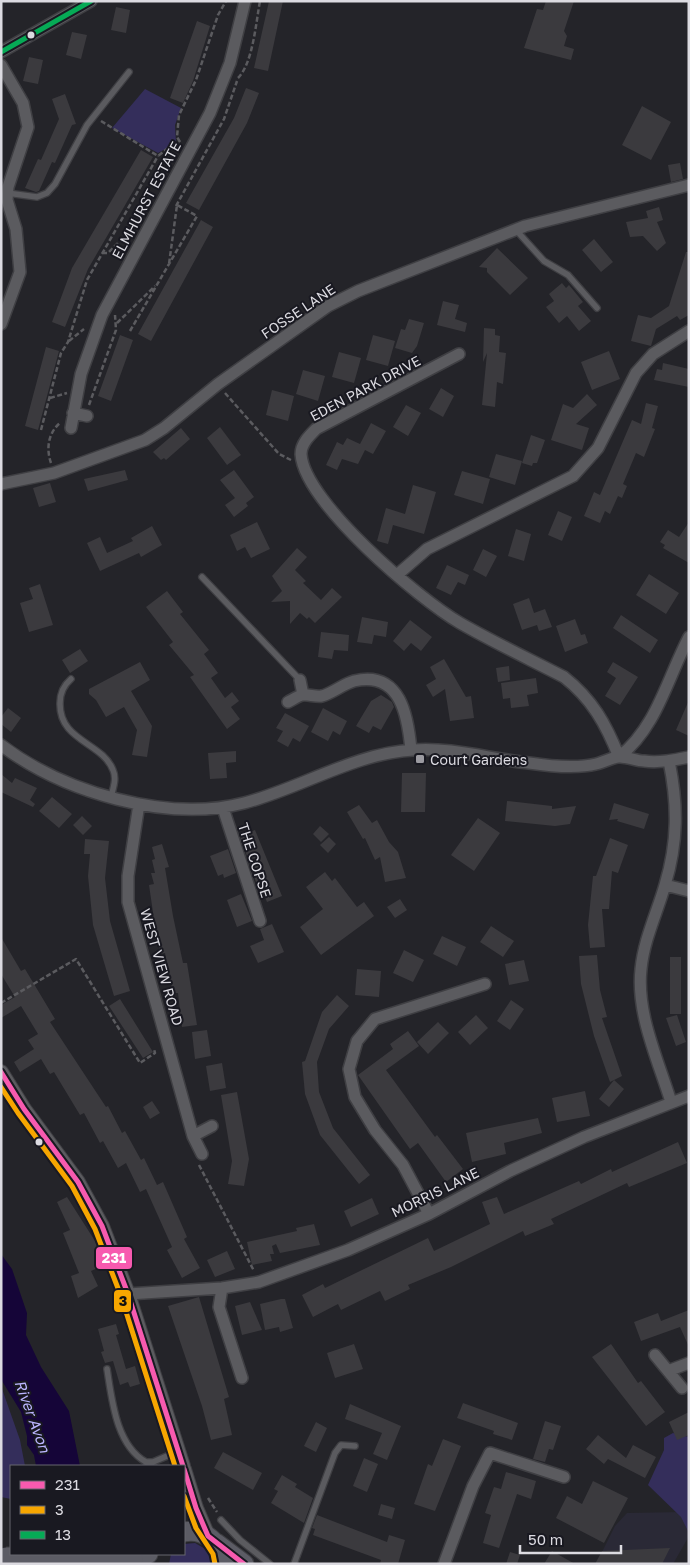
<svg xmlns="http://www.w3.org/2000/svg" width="690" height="1565" font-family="'Golos Text',sans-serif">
<rect width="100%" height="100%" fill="#242429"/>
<path fill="#2a2936" d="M684 1512 689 1525V1536L673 1564H596L615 1526 627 1513Z"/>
<path fill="#342e5b" d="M145 89 181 108 175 125 176 143 158 153 112 128Z
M1 1386 20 1440 25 1466H11V1499L1 1497Z
M673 1433 689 1437V1533L681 1517 648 1485 664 1450V1438Z
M195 1543 207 1550 212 1564H169L171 1554H184V1544Z"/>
<path fill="#150538" d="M1 1254 12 1269 27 1313 26 1335 41 1367 69 1411 80 1466H36L34 1455 27 1445V1436L21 1412 2 1381Z"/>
<path fill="#3b3a3e" d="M269 1H283L268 71 254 68Z
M546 1H574L564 31 567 36 564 46 574 49 571 60 524 48 537 9 543 10Z
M116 7 130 10 126 33 111 30Z
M197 21 210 26 193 81 183 103 170 98Z
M72 32 87 35 81 59 66 55Z
M29 57 43 60 38 84 23 81Z
M246 88 259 93 247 123 199 210 186 203 234 118Z
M65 94 76 124 72 125 55 163 52 162 39 191 36 192 25 188 38 159 41 160 59 119 52 99Z
M642 106 671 122 651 160 622 145Z
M141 150 153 157 88 269 65 327 52 322 72 268Z
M680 163 683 179 671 182 668 165Z
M659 207 663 220 657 222 666 243 657 251 643 236 630 237 626 222 648 218 646 211Z
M201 220 213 227 151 341 138 334Z
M594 239 613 262 601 272 582 250Z
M497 248 528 278 510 295 487 272V268L479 267Z
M686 252H689V315L680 320 677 316 656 329 651 346 631 341 638 315 651 318 669 306Z
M562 283 566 288 569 285 583 302 578 306 591 321 579 331 567 316 559 323 546 307 554 301 549 294Z
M443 301 459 305 455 319 467 323 465 332 437 325Z
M409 319 424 323 417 346 412 353 395 348 401 329 405 330Z
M484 328 495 329V335L500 336 499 352 506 353 503 384 497 382 495 407 482 405 487 353 483 362Z
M120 335 133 340 111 401 98 396Z
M373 335 395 341 388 366 366 360Z
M46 347 59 351 38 430 25 426Z
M609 351 620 379 592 390 581 362Z
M339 352 361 358 354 383 332 377Z
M663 363 689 369V387L654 380 657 369 662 370Z
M303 370 325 376 318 401 296 394Z
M441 388 454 396 443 417 429 409Z
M272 390 294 396 288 421 266 415Z
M587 394 597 405 576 424 589 428 582 450 551 440 563 404 573 408Z
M646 403 658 406 652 428 655 429 644 457 636 453 623 484 627 486 622 498 618 496 610 514 605 511 600 523 584 516 594 492 600 495 632 420 641 424Z
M406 405 421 413 408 436 393 427Z
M371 423 386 431 373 454 365 450 358 464 342 459 337 470 326 465 337 442 343 445 347 438 360 444Z
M220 427 241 455 227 465 207 438Z
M181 428 190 439 166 460 164 458 161 460 153 452Z
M531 435 545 440 537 463H533L532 466 522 463Z
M496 454 522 461 515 485 489 477Z
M125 470 128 480 88 491 84 479Z
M234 470 254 497 246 503 248 506 234 517 225 505 235 498 220 480Z
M462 471 490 479 483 504 454 495Z
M50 483 56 502 39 507 33 488Z
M413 485 436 492 424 534 393 525 388 544 377 541 386 508 405 514Z
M558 511 572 517 562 541 548 535Z
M257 522 270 549 251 558 245 547 237 551 230 535Z
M689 522V563L663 548 665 545 660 542 668 530 679 537Z
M152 526 162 545 141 557 139 553 100 571 87 543 100 537 107 553 133 541 131 538Z
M516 529 531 534 524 561 508 556Z
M297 548 307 557 295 570 306 581 303 583 321 600 332 588 342 597 315 623 309 617 307 619 300 613 290 624V601L271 602 282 591 272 576Z
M483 549 497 556 486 577 473 570Z
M447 565 469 575 465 585 458 582 451 595 436 588Z
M649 574 679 593 666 614 636 595Z
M40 584 53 625 29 632 20 603 33 599 29 588Z
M167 591 183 612 180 614 209 650 204 654 218 673 211 678 225 698 232 692 239 701 231 707 240 719 227 729 190 677 194 675 169 645 173 642 146 607Z
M529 598 534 613 545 609 552 627 539 631 537 625 522 630 513 604Z
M621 615 658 640 650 653 613 628Z
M362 617 388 622 386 637 374 635 372 644 357 642Z
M575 619 581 635 585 634 588 643 565 652 556 626Z
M410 620 432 637 421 651 411 643 404 651 393 641Z
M321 632 349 635 348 651 334 650 332 659 318 657Z
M80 649 88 661 70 673 62 660Z
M444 659 466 697 471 696 474 718 450 721 445 689 433 697 426 685 436 679 430 667Z
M140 662 150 680 131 691 152 726 147 757 132 755 137 730 124 707 106 717 96 700 89 694V689Z
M613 662 638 677 620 705 605 696 616 678 607 672Z
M509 666 510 680 498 682 496 668Z
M536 678 538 693 527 695 529 706 511 708 510 698 503 699 501 683Z
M381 695 392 702 394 707 381 730 373 726 369 733 356 726 371 701Z
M689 700V736L676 730Z
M8 708 21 718 11 732 1 724V717Z
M323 708 347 721 340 735 333 731 328 741 311 732Z
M285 713 309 726 300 742 293 738 288 747 277 741 283 731 276 728Z
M236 751V762L226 763 227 778 210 779 208 753Z
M402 773H426L425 812H401Z
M1 774 12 783 15 778 37 788 30 800 35 804 33 807 1 792Z
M52 797 72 814 59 828 39 811Z
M507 801 552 806V809L576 806 570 824 555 826 505 821Z
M614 803 649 814 644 829 617 821 618 819 609 820Z
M359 805 372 823 377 820 389 842 398 852 406 878 385 882 380 857 375 860 365 838 363 839 347 812Z
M82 816 92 826 83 835 73 825Z
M478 818 500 833 474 871 451 855Z
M320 826 329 834 321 842 313 834Z
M255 830 282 896 267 902 260 884 257 885 240 836Z
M329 837 336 844 328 853 320 845Z
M610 838 628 845 618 873 612 871 609 909H602L605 947 590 948 588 925 593 876H596Z
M85 839 109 841 105 878 110 921 130 991 114 996 93 925 88 876 90 854H84Z
M162 844 169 867 165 868 173 916 183 963H187L197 1025 182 1027 178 993H173L165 953 160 954 155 926 149 885 154 884 151 873H155L152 860 155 859 152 847Z
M228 849 236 873 224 878 223 874 218 876 210 856Z
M325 872 332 881 335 878 357 907 364 902 374 916 321 955 300 927 323 909 306 887Z
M241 894 252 921 237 927 227 900Z
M400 899 407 910 395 918 387 907Z
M272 924 284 952 258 963 250 946 264 940 260 929Z
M491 926 514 941 503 957 480 942Z
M442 936 466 947 457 966 433 954Z
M1 937 21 971 25 969 55 1019 50 1022 106 1107 108 1106 122 1133 125 1131 141 1160 144 1158 157 1185 163 1182 187 1237 184 1239 200 1268 182 1278 167 1250 172 1247 146 1189 140 1192 126 1163 118 1168 103 1141 100 1143 84 1113 80 1115 54 1072 50 1074 41 1059 20 1072 14 1062 34 1049 28 1040 38 1034 21 1006 1 1018V1005L15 997 1 974Z
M404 950 424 960 413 982 393 973Z
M597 955 600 990 607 1017 602 1018 622 1076 614 1080 624 1089 609 1107 599 1099 614 1080 610 1082 594 1036 581 984 579 956Z
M670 957H681V1014H670Z
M524 960 529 981 509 985 505 964Z
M357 969 381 971 379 997 355 995Z
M337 995 349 1006 329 1029 317 1062 319 1092 333 1128 370 1175 359 1184 320 1135 305 1094 302 1062 305 1061 322 1012Z
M120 999 153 1052 143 1058 109 1006Z
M511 1000 524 1009 510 1030 497 1021Z
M476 1015 488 1028 470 1045 458 1032Z
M677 1015 686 1042 676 1046 666 1018Z
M438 1022 449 1033 428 1054 417 1042Z
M207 1030 211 1056 195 1059 192 1032Z
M408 1031 419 1046 386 1070 435 1137 437 1135 463 1169 446 1182 418 1143 410 1149 358 1075 393 1049 390 1044Z
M222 1063 226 1088 210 1091 206 1066Z
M585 1091 590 1116 557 1122 552 1098Z
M237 1092 249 1159 244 1186 228 1184 232 1161 221 1095Z
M152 1101 160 1113 150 1119 143 1107Z
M538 1118 542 1133 504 1143 506 1154 472 1162 466 1133Z
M678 1142 687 1163 629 1187 627 1183 551 1219 554 1224 525 1236 523 1231 451 1267 408 1285 410 1289 385 1301 380 1291 341 1310 338 1304 313 1317 302 1295 323 1284 325 1288 428 1238 434 1251 490 1224 482 1202 497 1197 504 1214 579 1181 581 1184 611 1169 612 1172Z
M67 1197 95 1241 104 1265 91 1271 98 1286 78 1298 71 1276 79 1273 63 1233 70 1230 57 1202Z
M372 1198 379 1214 351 1227 344 1211Z
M314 1224 320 1245 280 1253 276 1244 272 1246 274 1254H270L272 1261 252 1265 247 1242 297 1231 296 1228Z
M227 1251 235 1269 215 1277 207 1260Z
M199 1297 229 1397 224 1399 232 1435 211 1440 202 1406 168 1306Z
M281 1299H285L293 1328 280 1332 279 1327 265 1330 260 1304Z
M250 1302 262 1330 242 1335 235 1306Z
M689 1310V1347L680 1327 641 1341 634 1322 658 1313 661 1321Z
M116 1324 119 1334 116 1335 126 1369 135 1366 140 1384 130 1387 128 1382 120 1385 113 1361 105 1363 101 1352 104 1351 98 1329Z
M354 1344 363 1369 335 1378 327 1353Z
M611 1344 638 1383 641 1381 665 1412 646 1426 592 1357Z
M463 1403 518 1423 512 1440 493 1434 494 1431 457 1418Z
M350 1404 401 1426 387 1460 373 1454 382 1433 345 1419Z
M689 1412V1435L677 1440 669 1422Z
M545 1421 561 1426 553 1450 549 1449 545 1462 533 1459Z
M316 1422 327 1428 316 1452 304 1446Z
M598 1435 626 1458 633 1445 656 1457 645 1478 608 1459 604 1464 586 1449Z
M443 1439 461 1446 435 1511 414 1504 428 1464 432 1466Z
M223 1452 262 1473 253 1490 214 1468Z
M364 1458 378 1464 367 1492 353 1486Z
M506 1472 536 1481 531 1499 517 1494 499 1548 483 1543 491 1515 485 1513 494 1487 501 1489Z
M282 1475 297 1484 295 1487 313 1498 304 1523 271 1503 278 1491 274 1489Z
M593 1481 628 1498 604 1543 556 1518 567 1496 582 1504Z
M381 1504 395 1508 392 1519 378 1515Z
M317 1515 387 1542 389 1535 405 1540 398 1564H380L381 1560 313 1535 315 1529 312 1528Z
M670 1548 662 1564H595L602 1551Z
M552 1551 575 1564H544Z
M510 1552 520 1555 517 1564H506Z"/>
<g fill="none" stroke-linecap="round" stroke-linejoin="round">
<g stroke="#3f3f43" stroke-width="8">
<path id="service" d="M7 193 37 197 47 193 55 184 87 125 129 72
M516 230 544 261 568 275 597 308
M202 577 300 680
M71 679C64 685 60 694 60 703 59 741 102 742 113 770 117 779 113 788 111 797
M107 1369C112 1400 116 1445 146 1462H153L174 1453
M221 1520 240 1540 270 1564
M294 1564 335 1453 341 1445 355 1446"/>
</g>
<g stroke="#3f3f43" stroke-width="14">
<path id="minor" d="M1 52 91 1
M1 65 23 103 28 127 8 187 7 200 16 229 20 272 1 324
M459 354 316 429C309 436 301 444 301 454 304 502 419 599 460 623 493 642 529 659 564 677 592 699 606 724 619 757
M73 413 87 416
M71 428 81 374 102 315 210 113 230 63 245 1
M1 484 54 473 145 440 164 428 218 384 328 306 358 291 525 226 689 185
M397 575 427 549 573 476 598 448 636 373 653 354 689 331
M300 680 303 695
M288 702C292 700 298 696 302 695 308 694 315 697 322 696 333 693 343 684 354 681 401 670 408 717 411 750
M1 745C63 792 167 823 244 803 299 789 355 753 413 750 452 747 490 759 529 763 549 766 576 769 596 764 604 762 611 758 618 757 626 756 636 761 644 761 659 763 674 760 689 757
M619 757C657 727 667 679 689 637
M669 761C678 805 678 842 665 885 657 913 644 939 641 969 636 1013 658 1060 671 1102
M139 804 128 876V902L193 1136 202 1154
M223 808 260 921
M665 885 689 891
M193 1136 212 1126
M429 1214 403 1165 375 1130 355 1097 349 1069 357 1041 375 1019 485 984
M222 1288 219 1307 242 1378
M128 1294 222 1288 259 1282 348 1250 429 1214 510 1171 584 1137 689 1096
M655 1355 682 1388
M668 1371 689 1363
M444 1564 473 1486 490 1453 564 1477"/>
</g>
<g stroke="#3f3f43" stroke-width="16">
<path id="tertiary" d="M1 1072 24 1109 78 1182 102 1226 128 1294 183 1466
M184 1469 196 1508 208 1536"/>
</g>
<g stroke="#3f3f43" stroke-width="21">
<path id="trunk" d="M184 1532C205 1528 221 1543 223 1564
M216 1543 244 1564
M133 1559 148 1554"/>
</g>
<path stroke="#5b5b5f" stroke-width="2.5" stroke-dasharray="5 2.5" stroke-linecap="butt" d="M238 78C253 63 256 22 260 1
M101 121 158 156 168 148 180 144
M180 142 177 137 179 115 196 80 218 15 226 1
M176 206 224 119 237 81
M102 253H108L123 238H130
M117 323 155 286
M130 331 197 216 177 205 169 264
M69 341 84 329
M225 393 279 454 291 460
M50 398 67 393
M89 405 116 330 115 315
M41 430 61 353 68 342 87 280 158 156
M51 463C46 449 48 433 60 423
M1 1003 76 959 140 1063 155 1053 154 1049
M199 1165 254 1271
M208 1498 217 1512"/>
<use href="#service" stroke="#5b5b5f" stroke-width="5.5"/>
<use href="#minor" stroke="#5b5b5f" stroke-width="11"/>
<use href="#tertiary" stroke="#5b5b5f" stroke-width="14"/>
<use href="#trunk" stroke="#5c5c65" stroke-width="19"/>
<g stroke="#3f3f43" stroke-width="21" stroke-linecap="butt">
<path id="trunk-bridge" d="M6 1557 133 1559"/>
</g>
<use href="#trunk-bridge" stroke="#5c5c65" stroke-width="19"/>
<g stroke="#191921" stroke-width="9">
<path id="bus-1" d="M1 1072 24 1109 78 1182 102 1226 128 1294 183 1466
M184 1469 196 1508 208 1536 244 1564"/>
</g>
<g stroke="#191921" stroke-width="9">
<path id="bus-2" d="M1 1087 18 1113 72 1186 95 1229 121 1296 175 1466
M184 1496 196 1528 213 1554 215 1564"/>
</g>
<g stroke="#191921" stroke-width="9">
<path id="bus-3" d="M1 52 91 1"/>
</g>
<use href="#bus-1" stroke="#f75aaf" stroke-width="5"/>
<use href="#bus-2" stroke="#f7a600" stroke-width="5"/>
<use href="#bus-3" stroke="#06aa56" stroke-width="5"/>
</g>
<g fill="#dcdbe1" stroke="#191921" stroke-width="2">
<circle cx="31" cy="35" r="4.5"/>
<circle cx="39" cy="1142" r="4.5"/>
</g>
<rect fill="#9c9ba1" stroke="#191921" stroke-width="2" x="415" y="754" width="10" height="10" rx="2.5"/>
<g text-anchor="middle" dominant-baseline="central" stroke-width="4" stroke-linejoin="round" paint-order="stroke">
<g font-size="14" fill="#dcdbe1" stroke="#191921">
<text transform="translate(146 200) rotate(-62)">ELMHURST ESTATE</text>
<text transform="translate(298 311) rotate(-34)">FOSSE LANE</text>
<text transform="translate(365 388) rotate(-28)">EDEN PARK DRIVE</text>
<text transform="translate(255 860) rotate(72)">THE COPSE</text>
<text transform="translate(162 967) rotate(74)">WEST VIEW ROAD</text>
<text transform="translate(435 1192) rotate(-26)">MORRIS LANE</text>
</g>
<g font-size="14" fill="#dcdbe1" stroke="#191921" text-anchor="start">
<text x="430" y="759">Court Gardens</text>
</g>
<g font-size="15" font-style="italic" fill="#bab4fd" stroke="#191921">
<text transform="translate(33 1416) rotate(70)">River Avon</text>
</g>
</g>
<g stroke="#191921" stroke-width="2">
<rect x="95" y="1246" width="38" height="24" rx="5" fill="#f75aaf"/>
<rect x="113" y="1289" width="19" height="24" rx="5" fill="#f7a600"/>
</g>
<g font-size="14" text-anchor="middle" font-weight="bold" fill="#fff">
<text x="114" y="1263">231</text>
</g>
<g font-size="14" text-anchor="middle" font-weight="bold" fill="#111">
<text x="123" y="1306">3</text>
</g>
<rect width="690" height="1565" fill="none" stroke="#dcdbe1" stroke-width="5"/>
<rect x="10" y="1465" width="175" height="90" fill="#191921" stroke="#67676e"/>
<rect x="20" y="1481" width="25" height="8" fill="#f75aaf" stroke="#67676e"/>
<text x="55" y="1490" font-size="15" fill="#dcdbe1">231</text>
<rect x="20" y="1506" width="25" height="8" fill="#f7a600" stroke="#67676e"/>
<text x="55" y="1515" font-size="15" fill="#dcdbe1">3</text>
<rect x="20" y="1531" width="25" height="8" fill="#06aa56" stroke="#67676e"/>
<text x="55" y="1540" font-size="15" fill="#dcdbe1">13</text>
<path d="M520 1545v8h101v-8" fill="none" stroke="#dcdbe1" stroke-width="2.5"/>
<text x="528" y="1545" font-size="15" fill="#dcdbe1" stroke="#191921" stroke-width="4" paint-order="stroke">50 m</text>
</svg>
